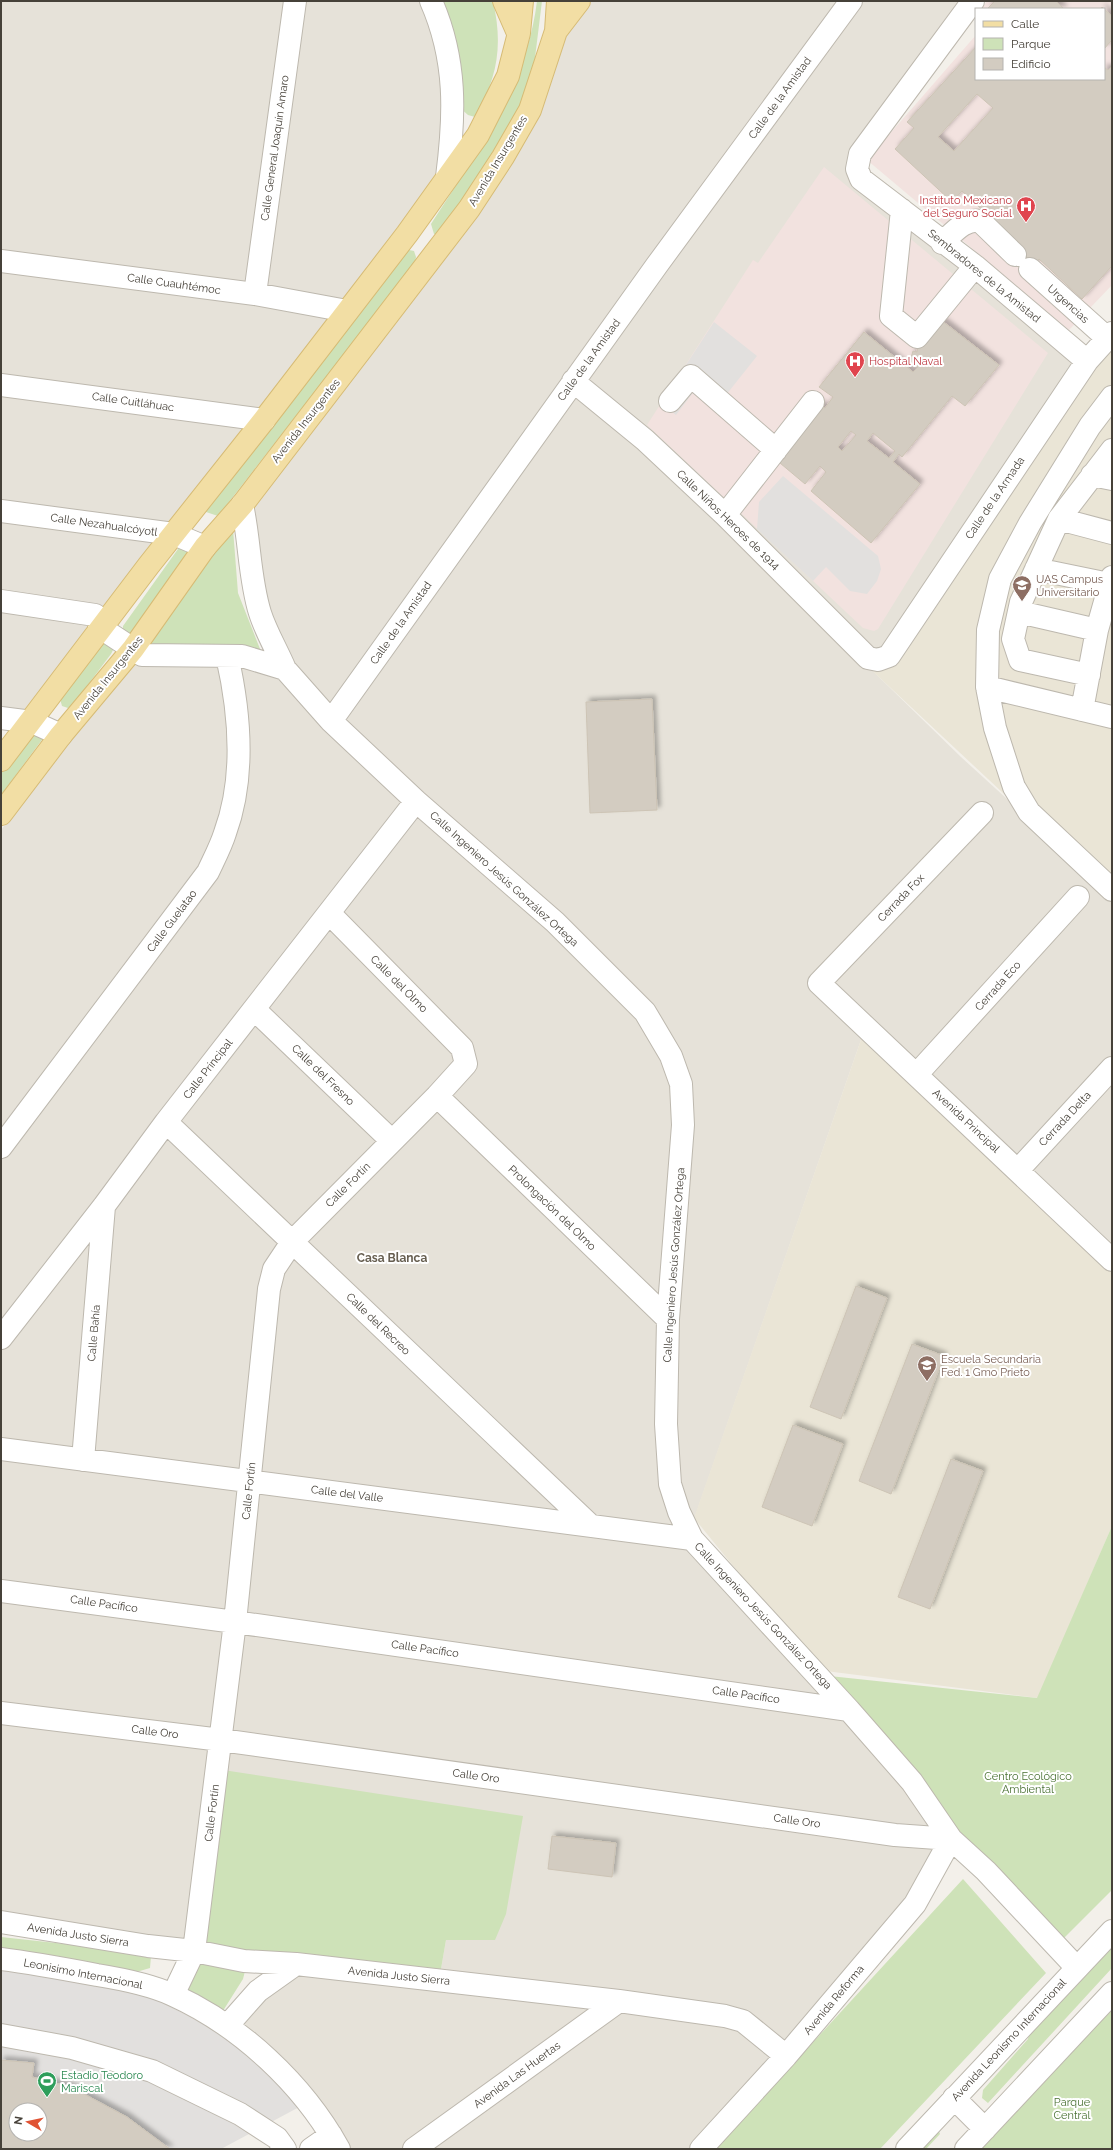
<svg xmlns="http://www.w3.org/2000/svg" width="1113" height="2150" font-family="Raleway,sans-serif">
<defs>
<filter id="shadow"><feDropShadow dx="3.5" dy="-3.5" stdDeviation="2" flood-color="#0004"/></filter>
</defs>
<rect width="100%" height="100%" fill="#f3f0ea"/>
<path fill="#e6e2d9" d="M1 1H290L250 288 1 254Z
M302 1H425L444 52 442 166 407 217 340 304 262 290Z
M587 1H843L331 711 290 665 266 612 249 510 378 345Z
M858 1H966L851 168 1079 362 893 638 876 654 578 381Z
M1 266 332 315 257 412 1 378Z
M572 390 643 447 961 757 1112 895V1269L863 1034 692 1525 675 1462 678 1055 339 721Z
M1 391 249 424 167 527 1 504Z
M1 517 159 538 101 613 1 595Z
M1 607 92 624 25 715 1 711Z
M137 659 222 662 231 705 230 784 203 869 1 1136V830L72 738Z
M234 662 283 675 407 802 1 1327V1157L230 840Z
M417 811 512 892 640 1016 675 1087 662 1306 446 1096 470 1067 336 913Z
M329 923 439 1034 459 1062 391 1132 263 1009Z
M255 1019 383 1141 292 1234 174 1122Z
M436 1105 661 1322 681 1531 593 1520 301 1242Z
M166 1131 284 1243 245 1474 90 1455 110 1209Z
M96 1225 77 1453 1 1442V1348Z
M293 1252 572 1517 257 1476 276 1290Z
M1 1454 243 1486 229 1615 1 1584Z
M256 1488 689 1545 832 1701 242 1617Z
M1 1597 228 1627 215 1732 1 1706Z
M241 1629 846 1715 940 1832 228 1734Z
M1 1719 214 1745 189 1940 154 1937 1 1912Z
M226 1746 941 1844 910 1900 788 2045 750 2012 727 2006 441 1969 446 1940 223 1770Z
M293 1974 598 2009 403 2149H351L335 2123 283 2060 252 2031 239 2022Z
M616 2011 739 2030 772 2057 688 2149H424Z"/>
<path fill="#eae5d6" d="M1112 342V895L865 664 880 666Z
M863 1034 1112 1268V1526L1038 1698 818 1670 694 1518Z"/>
<path fill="#f2e2df" d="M987 1H1112V285L1069 330 867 160 976 35V79H1104V9H981Z
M824 167 1048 353 878 629 874 631 863 628 647 425 753 260 758 263Z"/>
<path fill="#cee2b8" d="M437 1H493C503 45 498 77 475 117L468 115 459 107Z
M537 1H542L533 74 517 117 443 234H434L431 224C475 155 527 85 537 1Z
M404 249 414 251 416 257 415 263 218 516 206 512 205 508Z
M233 529 238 593 262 654 142 648Z
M184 548 192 552 134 634H129L123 630V626L178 549Z
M108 642 114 648 111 654 72 706 68 708 62 706 60 699 100 643Z
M31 731 44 737 1 795V771Z
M1112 1526V1890L1059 1943 820 1675 1037 1698Z
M223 1770 523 1816 506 1914 495 1940H446L441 1969 249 1951 201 1942Z
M963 1879 1046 1973 880 2149H715Z
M1112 1931V1968L988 2103 982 2098 983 2090 1028 2039 1032 2018Z
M1 1937 138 1952 151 1956 150 1968 133 1973 1 1957Z
M186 1963 246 1967 243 1979 221 2014 178 1990Z
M1112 2007V2149H979Z
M938 2129 940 2134 926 2149H910Z"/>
<path fill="#e2e0de" d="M714 322 757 356 726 395 705 377 676 415 661 403Z
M783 476 878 556 881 569 877 581 867 594 850 591 826 567 813 581 757 529 759 502Z
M1 1961 45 1967 156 1999 226 2036 303 2105 221 2149H170L127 2117 71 2087 32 2077 34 2063 1 2060Z"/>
<path fill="#d3ccc1" stroke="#cdc4b5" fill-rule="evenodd" filter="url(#shadow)" d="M995 1H1056L1064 9H987Z
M1102 7 1112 16V40L1104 49V9H1101Z
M976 47V79H1104V67L1108 70 1112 66V266L1082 299 1039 259 1027 272 1013 258 1022 247 962 191 952 202 895 149 914 128 907 122ZM977 94 993 108 954 151 938 137Z
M941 320 999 365 965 406 952 396 902 457 899 454 893 462 920 484 871 543 811 491 826 472 820 466 805 484 774 458 819 403 825 408 833 397 819 387 864 332 913 372 918 367 910 361 913 351 917 352 918 346ZM851 431 856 435 842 451 838 447ZM873 433 895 451 889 458 867 441Z
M652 699 657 810 590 813 586 702Z
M856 1286 887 1298 841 1419 810 1407Z
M912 1344 944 1356 891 1494 859 1481Z
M793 1425 843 1444 812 1526 762 1507Z
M951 1459 983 1471 930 1609 898 1597Z
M552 1836 616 1843 612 1877 548 1869Z
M1 2060 34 2063 32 2077 71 2087 127 2117 170 2149H1ZM16 2110H40V2134H16Z"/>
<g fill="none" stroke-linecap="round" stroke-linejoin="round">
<g stroke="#bdb8ae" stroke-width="24">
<path id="minor" d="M431 1C457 60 455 115 447 177
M973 1 860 154 857 169 861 179 975 266 1087 361
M902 210 891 316 917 337 975 266
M942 243C953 233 965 218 980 221L1015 255
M1 261 255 294 347 311
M1030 269 1107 338
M255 294 295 1
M573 381 645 440 725 515 868 658 878 660 889 656 1087 361 1112 333
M1 385 264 420
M1112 397 1090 426 1030 523 1000 579 988 630 987 687 995 728 1014 787 1029 812 1112 890
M670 401 691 376 776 450
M1092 475 1112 479
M1 511 174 534 205 547
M725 515 813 402
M1059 519 1112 533
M1036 569 1109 584
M1 601 95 615 101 628 142 655 242 656 285 669C277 650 266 632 260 613 249 578 250 540 242 505
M1019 612 1097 630
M285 669 331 721 416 801 555 922 645 1012 671 1056 681 1084 683 1125 668 1319 666 1424 670 1484 679 1512 692 1539 849 1710 912 1782 951 1839 986 1871 1077 1968
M1089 675 1020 660 1013 639 1021 602 1059 519 1112 450
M987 687 1112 717
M1082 710 1097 630 1112 577
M1 718 32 722 61 735
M331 721 657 265 851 1
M982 813 819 983 1112 1260
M255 1010 392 1141
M917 1074 1078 897
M437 1096 668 1319
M166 1122 591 1526
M1 1147 208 872C214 859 221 846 225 833 246 776 240 713 227 656
M1018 1170 1112 1068
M1 1338 104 1206 166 1122 416 801
M1 1449 692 1539
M83 1460 104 1206
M1 1591 235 1622 849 1710
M1 1713 221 1740 895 1835 951 1839
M1 1922 148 1946 194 1951 244 1961 296 1964 619 2001 725 2016 743 2021 786 2056
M1 1959C33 1963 65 1969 97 1975 122 1979 149 1984 173 1995 241 2026 303 2084 339 2149
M173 1995 194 1951 235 1622 269 1289 274 1269 292 1242 437 1096 466 1064 462 1048 329 913
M227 2026 258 1991 296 1964
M1 2035 72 2048 152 2071 240 2114 277 2138 285 2149
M954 2098 985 2129
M311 2149 331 2135
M414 2149 619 2001
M701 2149 786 2056 915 1904 951 1839
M907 2149 1112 1931
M966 2149 1112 1993"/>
</g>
<g stroke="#d6bb75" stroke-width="24">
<path id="major" d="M504 1 518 33
M556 31 579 1
M1 760 149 565 264 420 407 234 478 135 508 76 519 33 522 1
M1 814 61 735 133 649 205 547 242 505 469 209 503 157 530 110 556 31 558 1"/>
</g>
<use href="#minor" stroke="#fff" stroke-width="22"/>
<use href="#major" stroke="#f2dea4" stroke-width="22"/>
</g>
<defs>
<g id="hospital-pin" transform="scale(1)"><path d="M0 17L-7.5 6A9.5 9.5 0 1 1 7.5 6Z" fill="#e0444e" stroke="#fff"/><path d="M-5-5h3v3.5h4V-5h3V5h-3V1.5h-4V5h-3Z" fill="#fff"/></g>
<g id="university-pin" transform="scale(1)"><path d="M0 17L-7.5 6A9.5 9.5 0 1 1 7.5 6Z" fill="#8d6e63" stroke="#fff"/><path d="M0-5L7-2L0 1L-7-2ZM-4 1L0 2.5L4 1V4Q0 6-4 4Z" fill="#fff"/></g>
<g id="school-pin" transform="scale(1)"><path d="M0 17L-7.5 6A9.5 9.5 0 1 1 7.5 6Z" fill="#8d6e63" stroke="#fff"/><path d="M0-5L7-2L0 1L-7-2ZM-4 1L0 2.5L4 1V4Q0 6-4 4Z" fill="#fff"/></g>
<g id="stadium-pin" transform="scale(1)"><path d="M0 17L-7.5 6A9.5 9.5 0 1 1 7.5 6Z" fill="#2e9e5b" stroke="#fff"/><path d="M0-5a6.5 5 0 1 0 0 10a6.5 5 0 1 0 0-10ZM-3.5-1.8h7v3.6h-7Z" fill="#fff"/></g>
</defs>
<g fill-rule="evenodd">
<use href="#hospital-pin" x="1026" y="206"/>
<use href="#hospital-pin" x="855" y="361"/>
<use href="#university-pin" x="1022" y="585"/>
<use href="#school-pin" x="927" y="1365"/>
<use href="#stadium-pin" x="47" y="2081"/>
</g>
<g text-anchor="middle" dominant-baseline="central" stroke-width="4" stroke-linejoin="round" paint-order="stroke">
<g font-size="11" fill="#464139" stroke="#fff">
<text transform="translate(780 98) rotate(-54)">Calle de la Amistad</text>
<text transform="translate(275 148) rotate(-82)">Calle General Joaquín Amaro</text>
<text transform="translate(498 161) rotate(-59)">Avenida Insurgentes</text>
<text transform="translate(984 276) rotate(39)">Sembradores de la Amistad</text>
<text transform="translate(174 284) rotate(8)">Calle Cuauhtémoc</text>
<text transform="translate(1068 304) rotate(42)">Urgencias</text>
<text transform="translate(589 360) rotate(-54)">Calle de la Amistad</text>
<text transform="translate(133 402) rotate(8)">Calle Cuitláhuac</text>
<text transform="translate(306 421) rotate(-52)">Avenida Insurgentes</text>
<text transform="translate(995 498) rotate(-56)">Calle de la Armada</text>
<text transform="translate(728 520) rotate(44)">Calle Niños Heroes de 1914</text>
<text transform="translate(104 525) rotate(8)">Calle Nezahualcóyotl</text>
<text transform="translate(401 623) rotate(-55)">Calle de la Amistad</text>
<text transform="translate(108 678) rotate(-51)">Avenida Insurgentes</text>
<text transform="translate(504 879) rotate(42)">Calle Ingeniero Jesús González Ortega</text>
<text transform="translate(901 898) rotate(-46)">Cerrada Fox</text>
<text transform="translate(172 921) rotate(-53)">Calle Guelatao</text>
<text transform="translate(399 984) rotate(45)">Calle del Olmo</text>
<text transform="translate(998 986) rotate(-48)">Cerrada Eco</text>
<text transform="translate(208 1069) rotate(-52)">Calle Principal</text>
<text transform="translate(323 1075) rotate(44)">Calle del Fresno</text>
<text transform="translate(1065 1119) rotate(-47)">Cerrada Delta</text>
<text transform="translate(966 1121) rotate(43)">Avenida Principal</text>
<text transform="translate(348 1185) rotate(-45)">Calle Fortín</text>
<text transform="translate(552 1208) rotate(44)">Prolongación del Olmo</text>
<text transform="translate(674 1265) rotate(-86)">Calle Ingeniero Jesús González Ortega</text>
<text transform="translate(378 1324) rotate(44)">Calle del Recreo</text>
<text transform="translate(94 1333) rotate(-85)">Calle Bahía</text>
<text transform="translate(249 1491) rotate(-84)">Calle Fortín</text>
<text transform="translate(347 1494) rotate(7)">Calle del Valle</text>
<text transform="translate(104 1604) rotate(8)">Calle Pacífico</text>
<text transform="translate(763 1616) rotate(47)">Calle Ingeniero Jesús González Ortega</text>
<text transform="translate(425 1649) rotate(8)">Calle Pacífico</text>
<text transform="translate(746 1695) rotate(8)">Calle Pacífico</text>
<text transform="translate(155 1732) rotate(7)">Calle Oro</text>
<text transform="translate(476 1776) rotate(8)">Calle Oro</text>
<text transform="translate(212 1813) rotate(-83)">Calle Fortín</text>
<text transform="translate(797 1821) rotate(8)">Calle Oro</text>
<text transform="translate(78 1935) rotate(9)">Avenida Justo Sierra</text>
<text transform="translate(83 1974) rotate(11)">Leonisimo Internacional</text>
<text transform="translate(399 1976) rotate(6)">Avenida Justo Sierra</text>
<text transform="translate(834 2000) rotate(-50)">Avenida Reforma</text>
<text transform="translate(1009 2040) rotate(-47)">Avenida Leonismo Internacional</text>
<text transform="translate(517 2075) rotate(-36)">Avenida Las Huertas</text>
</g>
<g font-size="11" fill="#be3a42" stroke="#fff" text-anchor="end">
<text x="1012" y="200">Instituto Mexicano<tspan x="1012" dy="13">del Seguro Social</tspan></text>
<text x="869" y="361" text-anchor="start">Hospital Naval</text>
</g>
<g font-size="11" fill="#785e54" stroke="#fff" text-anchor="start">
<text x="1036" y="579">UAS Campus<tspan x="1036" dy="13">Universitario</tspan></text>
<text x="941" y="1359">Escuela Secundaria<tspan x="941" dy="13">Fed. 1 Gmo Prieto</tspan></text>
</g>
<g font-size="11" fill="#497133" stroke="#fff">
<text x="1028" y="1776">Centro Ecológico<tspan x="1028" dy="13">Ambiental</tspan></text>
<text x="1072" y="2102">Parque<tspan x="1072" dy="13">Central</tspan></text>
</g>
<g font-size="11" fill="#27864d" stroke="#fff" text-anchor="start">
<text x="61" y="2075">Estadio Teodoro<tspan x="61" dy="13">Mariscal</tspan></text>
</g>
<g font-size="12" font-weight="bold" fill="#675f51" stroke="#fff">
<text x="392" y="1258">Casa Blanca</text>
</g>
</g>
<rect width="1113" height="2150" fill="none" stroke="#464139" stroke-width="4"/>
<rect x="975" y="8" width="130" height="72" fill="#ffffff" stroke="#b5b3b0"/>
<rect x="983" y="21" width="20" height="6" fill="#f2dea4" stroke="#b5b3b0"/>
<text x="1011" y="28" font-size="12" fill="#464139">Calle</text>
<rect x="983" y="38" width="20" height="12" fill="#cee2b8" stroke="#b5b3b0"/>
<text x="1011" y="48" font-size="12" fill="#464139">Parque</text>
<rect x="983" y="58" width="20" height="12" fill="#d3ccc1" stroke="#b5b3b0"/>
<text x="1011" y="68" font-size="12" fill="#464139">Edificio</text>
<g transform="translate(28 2122) rotate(279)"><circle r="19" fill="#ffffff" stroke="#b5b3b0"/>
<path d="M0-3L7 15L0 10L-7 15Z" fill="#e05334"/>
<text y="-6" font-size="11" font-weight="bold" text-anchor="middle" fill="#464139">N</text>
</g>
</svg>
